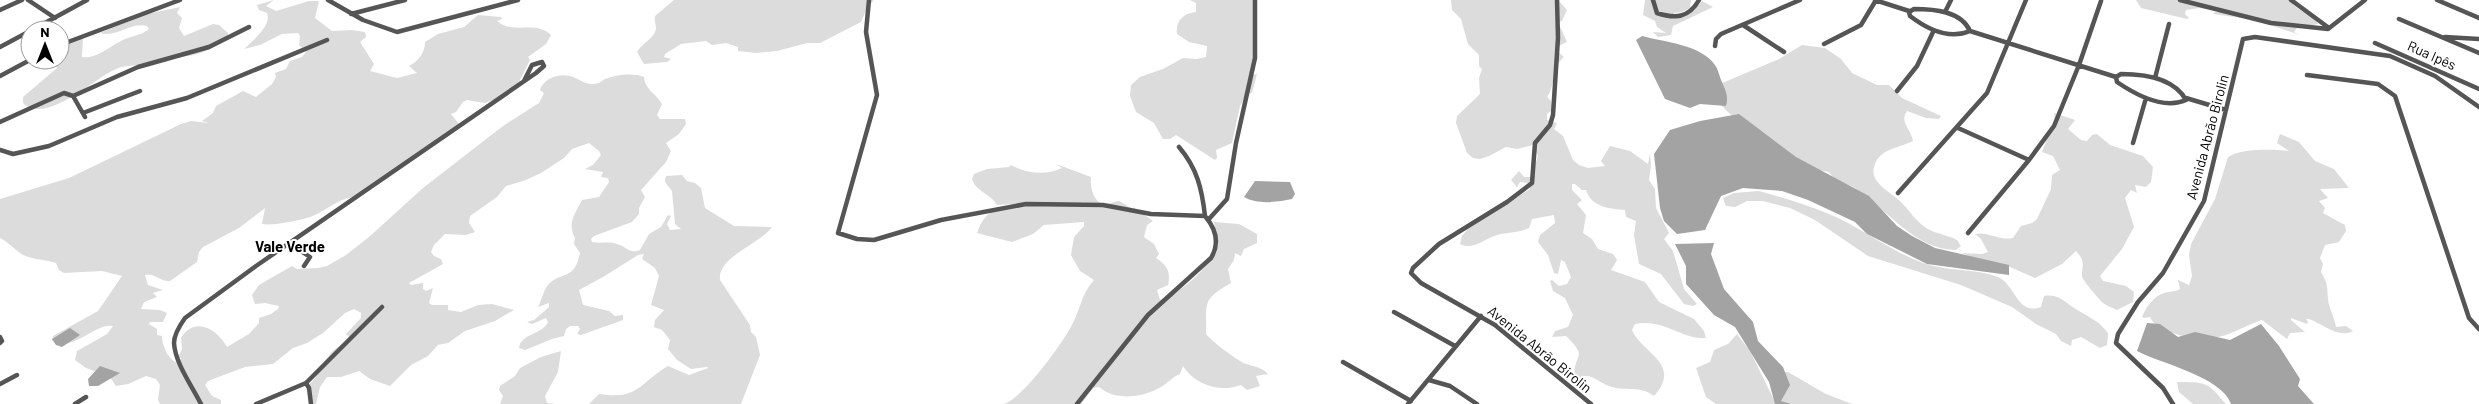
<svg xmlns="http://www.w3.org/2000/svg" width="2479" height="404" font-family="Barlow,sans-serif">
<rect width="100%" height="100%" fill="#fff"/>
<path fill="#dcdcdc" d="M274 0 266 6 276 11 309 1H319L315 18 332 31 352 30 365 32 366 37 360 42 374 64 370 71 397 78 417 73 409 66C419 61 425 52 425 42L438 34 464 27 478 15 501 17 502 19 497 21C513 35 536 20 551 35L546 44 528 57 530 60 519 82 496 99 485 103 467 100 463 102 456 112 451 114 459 124 358 197C340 197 330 208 315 215 305 220 273 226 262 224L265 208 239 228 203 247 199 252 197 262 170 281C160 282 154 272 145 275L148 285 163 290 153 293 157 297 144 302 141 309 160 310 167 313 163 322H150L149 324 157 329V335L162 336C162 345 167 357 175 362L182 358H178L182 349 181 338C195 315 218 330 227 347L249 334 259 323V318L271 314 278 309 279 306 265 303 255 304 252 295 259 285 292 266 297 269 318 268 327 266 346 255 369 237 423 188 503 126 539 103 544 93 540 90C543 79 558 73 570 76 579 78 586 87 599 83 601 82 603 80 605 79 615 75 634 72 644 77 645 90 657 94 662 104L657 115 660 119H685L686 124 679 134 666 143 671 151 666 162 641 190 645 197 639 208V214L632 222 594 236 591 239 592 242C600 244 609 241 617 244 627 247 629 254 640 250L649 234 661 227 668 215 671 216 667 224 670 230 681 229 675 224 672 191 665 182 666 176 682 175 687 181 695 183 701 188 705 208 734 226 772 227C759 245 717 257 720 280L750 325 751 332 756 337 760 355 741 404H589L599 394C639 400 638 384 668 366L689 375 708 368 707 367 691 369 677 360 668 349 670 340 662 330 654 327 655 320 664 310 651 305 659 276 655 268 642 259 644 254 638 255 603 277 579 290 583 305 609 311 615 316 623 315V320L581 335 577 334 580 329 578 326H570L566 329 564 336 552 339 525 350 519 348C521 333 542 335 548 322L546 318 532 324 527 322 534 320 549 307V303L538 307C541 301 543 293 546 288 558 269 574 284 580 253L574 244 575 238C567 223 575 214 582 200L599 197 609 182 608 178 601 177 603 172 585 169 593 165 601 155 599 151 589 143 572 149 564 158 541 173 526 180 506 186 497 197 470 216 469 223 475 232 466 235 445 234 434 245 431 252 434 256 441 259 443 264 409 283 411 285 423 283V289L426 291 433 288 429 303 432 305H448V310L461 312 478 305 492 304 514 310 495 321 465 331 448 343 438 345 428 356 411 365 390 386 370 379 359 371 341 377H327L320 387 316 404H312L310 384C319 375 323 363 331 353 336 347 344 344 349 337L346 334 361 318V313L354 309 345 313 323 333 307 343 293 348 273 364 245 367 208 381 205 385 212 396 221 400V404H160L158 400 160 385 156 379 146 376 128 384 116 386 110 377 86 368 75 360 77 351 107 334 113 326C98 323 79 345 57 345L52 340 53 336 98 311 122 276 102 271 64 273 59 270 56 263C44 259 30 260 20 253 13 248 8 242 0 238V199L69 178 181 124 191 121 208 123 202 121 213 113 216 106 243 91 256 97 272 84 276 77 275 73 286 69 290 61 302 57 306 52 299 45 300 36 298 33 282 34 260 45 244 49C252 41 272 26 267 13L259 10 257 5Z
M674 0H874L868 6 861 22 820 43H807L777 51 756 53 738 51V47L726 43 712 45 706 41 681 44 665 54 664 57 671 59 667 62 644 64 637 52C641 44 654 39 656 29 656 25 654 20 655 16Z
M1190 0H1255L1253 75 1257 74 1252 93 1247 94 1240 106 1232 143 1216 150 1217 158 1215 160 1176 135 1170 139H1163L1154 123 1136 112 1130 96 1131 85 1140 77 1163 69 1183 58 1197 59 1206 57 1207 46 1189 42 1177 34C1175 21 1184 13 1196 12V3Z
M1451 0H1558L1567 10 1562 21 1558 22 1567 42 1559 46 1558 52 1564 57C1551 68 1556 84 1547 97L1551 101 1552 110 1547 114V120L1557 123 1554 129 1563 136 1573 160 1579 165 1588 168 1605 166 1601 161 1610 146 1630 151 1648 164 1650 153 1651 166 1649 180 1655 189 1656 208 1669 233 1664 239 1673 251 1684 289 1697 304 1693 306 1684 304 1661 274 1639 264 1634 235 1636 221 1626 217 1625 210C1610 209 1591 207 1586 190H1582L1575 184H1572V190L1582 200 1577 204 1586 215 1583 233 1592 239 1598 249 1613 254 1617 260 1611 270 1645 282 1659 302 1694 319 1704 331 1706 338C1682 340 1664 318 1635 324L1632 330C1642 354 1683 363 1654 396 1641 385 1624 392 1609 386 1600 383 1594 375 1584 376L1580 382 1576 381 1574 377C1574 352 1589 359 1566 336L1552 337 1555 331 1568 327 1573 315 1565 298 1553 291 1550 281 1552 280 1559 286 1567 284 1571 277 1565 262 1561 260 1558 274 1554 273 1548 255 1538 242 1540 235 1555 223 1554 215 1532 219 1529 228C1519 233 1508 232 1497 235 1486 238 1472 251 1460 244L1462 236 1468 229 1530 189 1528 183 1520 182 1517 187 1511 180 1519 171 1524 177H1531L1538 156 1533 145 1517 149 1506 147 1489 156 1480 159 1473 158 1467 153 1456 123 1457 116 1480 94 1479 78 1482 69 1479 66V55L1468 44 1461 19 1452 10Z
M1645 0H1691L1690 8 1682 12 1674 13V17L1678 19 1691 13 1702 1 1713 7 1673 26 1671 35 1658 37 1653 32 1666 33 1657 27 1655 21 1643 15Z
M2136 0H2290C2295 11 2312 13 2318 24L2297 28 2294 32 2300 35 2255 20 2214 14 2213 13 2219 11 2199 8 2186 10 2185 14 2189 18 2187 19 2141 8Z
M180 7 177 13 182 18 179 28 184 36 213 24 219 25 228 33V35C209 53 198 55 173 58 167 58 161 62 155 64 141 67 128 63 114 70 92 80 46 125 23 103V97L57 68 53 60H60V46L83 37 82 57C97 59 107 48 121 41 130 36 141 36 149 29L147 26C130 22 117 38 100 33L147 14Z
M1802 45 1825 48 1841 59 1852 73 1877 85H1889L1902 98 1941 116 1939 119 1926 118 1907 111C1899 122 1911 129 1913 141 1900 148 1881 148 1875 164 1867 182 1891 192 1901 202 1911 212 1916 222 1928 229 1937 234 1948 235 1957 240L1961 246 1956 250C1915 250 1887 209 1855 188 1845 182 1835 182 1829 172L1814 169 1732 116 1721 105 1720 84 1779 59Z
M2054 113 2075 120 2068 129 2081 140 2087 141 2092 135 2097 134 2110 145 2143 156 2153 167 2151 182 2146 187 2135 185 2137 193 2131 190 2125 198 2134 227 2122 249 2100 276 2103 281 2126 286 2134 292 2133 302 2117 310C2113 308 2107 306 2103 303 2100 300 2082 280 2082 276 2082 264 2086 262 2076 251L2062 264 2035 278 2010 267 1978 260 1962 253 1982 254 1988 252 1981 239 1975 234C1988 231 1999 241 2013 238L2021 226 2032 223 2037 219 2051 189 2052 175 2060 170 2053 156 2042 152 2055 119Z
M2280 134 2299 142 2315 161 2334 169 2349 188 2320 189 2328 198 2319 201 2325 208 2323 213 2345 225 2346 231 2339 242 2325 245 2320 258 2323 264 2321 272C2328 283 2327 287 2328 299 2328 305 2335 319 2336 327L2346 326 2353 331C2339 339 2323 324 2309 319H2306L2308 322 2307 324 2291 318V320L2305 332 2290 333 2287 339 2262 320C2249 324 2238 331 2226 335 2208 342 2159 337 2150 317L2144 318 2142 317C2146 307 2154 296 2164 293 2170 291 2175 292 2180 289L2178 280 2189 285 2192 276 2189 255 2191 244 2215 199 2228 157C2241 148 2274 149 2289 151L2277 143Z
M1056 164 1091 177C1090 186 1093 205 1107 204 1111 204 1114 201 1119 201L1133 209V207L1153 221 1147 225 1144 237 1154 244 1159 254 1156 258C1167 265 1171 272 1168 285L1157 290 1160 300C1180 293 1208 270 1215 249 1218 241 1215 230 1214 222L1239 224 1257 234V243L1244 249 1241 256 1235 253 1234 260 1228 269 1231 283C1201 300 1207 303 1206 334 1216 345 1228 353 1240 361 1250 367 1260 365 1268 374L1256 376 1260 386 1247 390 1241 385C1220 393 1195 385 1183 366L1180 374C1172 377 1168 383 1161 387 1142 398 1115 401 1099 387L1093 388 1081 404H1004C1023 398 1062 344 1072 325 1081 308 1081 295 1094 280L1080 271 1071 255 1074 237 1084 226V222L1044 225 1033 234 1012 242 977 233C985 211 993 211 1013 204L997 205C990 193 976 192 972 179L974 174 987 169 1009 167 1011 165C1026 173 1046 176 1062 168Z
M1759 191C1787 199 1820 208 1846 222 1872 236 1896 253 1923 263 1948 272 1975 268 1998 277 2016 285 2017 316 2041 307L2044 296C2060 293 2066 304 2079 311 2091 318 2100 322 2108 333L2107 345 2100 348 2081 337 2072 340 2071 346 2061 341 2056 334 2036 324 2012 307 1961 285 1868 256 1815 220 1790 208 1763 201H1747L1735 207 1726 206 1723 198 1734 193Z
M1737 334 1750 351 1774 400 1785 372H1788L1826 394 1852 404H1716L1706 397 1696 368 1710 362 1714 350 1728 344Z
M561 351 558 372 545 396 547 403 556 404H500L503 396 499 390 500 386 515 376 520 368 541 357Z
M2177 382C2207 382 2207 382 2226 404H2193L2179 392Z"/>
<path fill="#a3a3a3" d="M1642 36C1664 42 1702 45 1715 65 1718 69 1719 75 1721 80 1725 89 1729 96 1726 106L1700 104 1690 108 1665 99 1636 40Z
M1739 114 1796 157 1869 196 1897 226 1912 236 1935 248 2009 265V275L1927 264 1867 234 1855 222 1808 200 1782 191 1743 188 1721 196 1705 230 1677 234 1664 221 1660 208 1654 154 1670 130 1700 121Z
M1255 181 1290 182 1295 194 1292 199C1277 202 1258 205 1244 197Z
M1714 243 1711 254 1724 289 1753 322 1758 341 1783 367 1790 385 1781 401 1791 404H1775L1769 382 1735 327 1714 315 1686 284V266L1675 244Z
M2147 323 2160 324 2178 337 2195 332 2230 340 2261 324 2279 346 2300 379 2298 386 2314 404H2231C2222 377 2162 364 2137 351Z
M70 328 80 335 62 347 56 345 52 339Z
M100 366 120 373 98 386H89L88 379Z"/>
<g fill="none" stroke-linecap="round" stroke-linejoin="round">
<path stroke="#555" stroke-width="4.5" d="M28 0 55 18
M328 0 363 20 397 32 518 0
M869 0 866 32 877 95 838 233 857 239 874 240 941 220 1026 204 1103 205 1151 214 1205 216C1216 229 1220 243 1211 258L1148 315 1077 404
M1557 0 1558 38 1553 115 1550 125 1535 143 1532 183 1507 202 1439 244 1413 268 1411 273 1421 283 1495 325 1591 404
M1653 0 1657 13C1675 19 1689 18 1699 0
M1875 0 1909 11
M2180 0 2271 23 2328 29 2365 0
M2291 0 2329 28
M2437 0 2479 18
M1914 9C1934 9 1961 11 1970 31 1949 40 1927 29 1910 16L1909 12Z
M0 10 22 0
M1945 12 1951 0
M351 14 405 0
M2399 19 2479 53
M1743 25 1784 52
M32 30 87 0
M1970 31 2116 77
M2445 37 2479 39
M2375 43 2479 89
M1824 44 1861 25 1876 0
M60 45 180 0
M1715 46 1716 39 1721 34 1800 0
M0 47 30 31
M2121 74C2144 74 2174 78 2186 100 2163 110 2136 95 2117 82L2116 77Z
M2307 75 2378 84 2395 96 2469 318 2479 329
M0 76 30 60
M2155 78 2169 24
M1897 91 1917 66 1934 30
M73 96 138 67 209 47 249 27
M2186 98 2226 110
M83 113 140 91
M0 122 64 93 73 96 85 117
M1958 128 2029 160
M2133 143 2146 98
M1179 147C1197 168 1202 189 1205 216
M0 150 13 154 49 146 117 117 187 98 327 40
M1898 193 1987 93 2026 0
M1209 219 1227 199 1236 143 1255 58V0
M1968 233 2029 160 2054 126 2079 65 2101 1
M289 243 310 257 304 266
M1394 312 1455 346
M0 337 2 341 0 343
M1343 362 1411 401
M1429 380 1450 386 1477 404
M306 383 309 388 311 404
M0 384 17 375
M75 404 86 397
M201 404C192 386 175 363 174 343 174 334 180 325 185 318L256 266 536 73 544 66 542 62 532 65 524 81
M256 404 306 383 382 307
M1408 404 1481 316
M2173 404 2163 388 2116 343 2118 334 2138 302 2163 273 2204 201 2243 39 2255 37 2390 56 2435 76 2479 107"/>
</g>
<g text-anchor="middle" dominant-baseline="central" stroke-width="4" stroke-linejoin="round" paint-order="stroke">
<g font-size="14" fill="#000" stroke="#fff">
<text transform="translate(2432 55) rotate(24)">Rua Ipês</text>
<text transform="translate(2207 137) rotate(-75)">Avenida Abrão Birolin</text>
<text transform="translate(1540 349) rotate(39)">Avenida Abrão Birolin</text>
</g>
<g font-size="15" font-weight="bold" fill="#000" stroke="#fff">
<text x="290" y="246">Vale Verde</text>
</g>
</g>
<g transform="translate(45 45)"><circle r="24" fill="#ffffff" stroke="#999999"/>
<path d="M0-4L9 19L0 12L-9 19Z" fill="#000000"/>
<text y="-8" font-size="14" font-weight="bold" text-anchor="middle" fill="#000000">N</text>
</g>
</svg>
